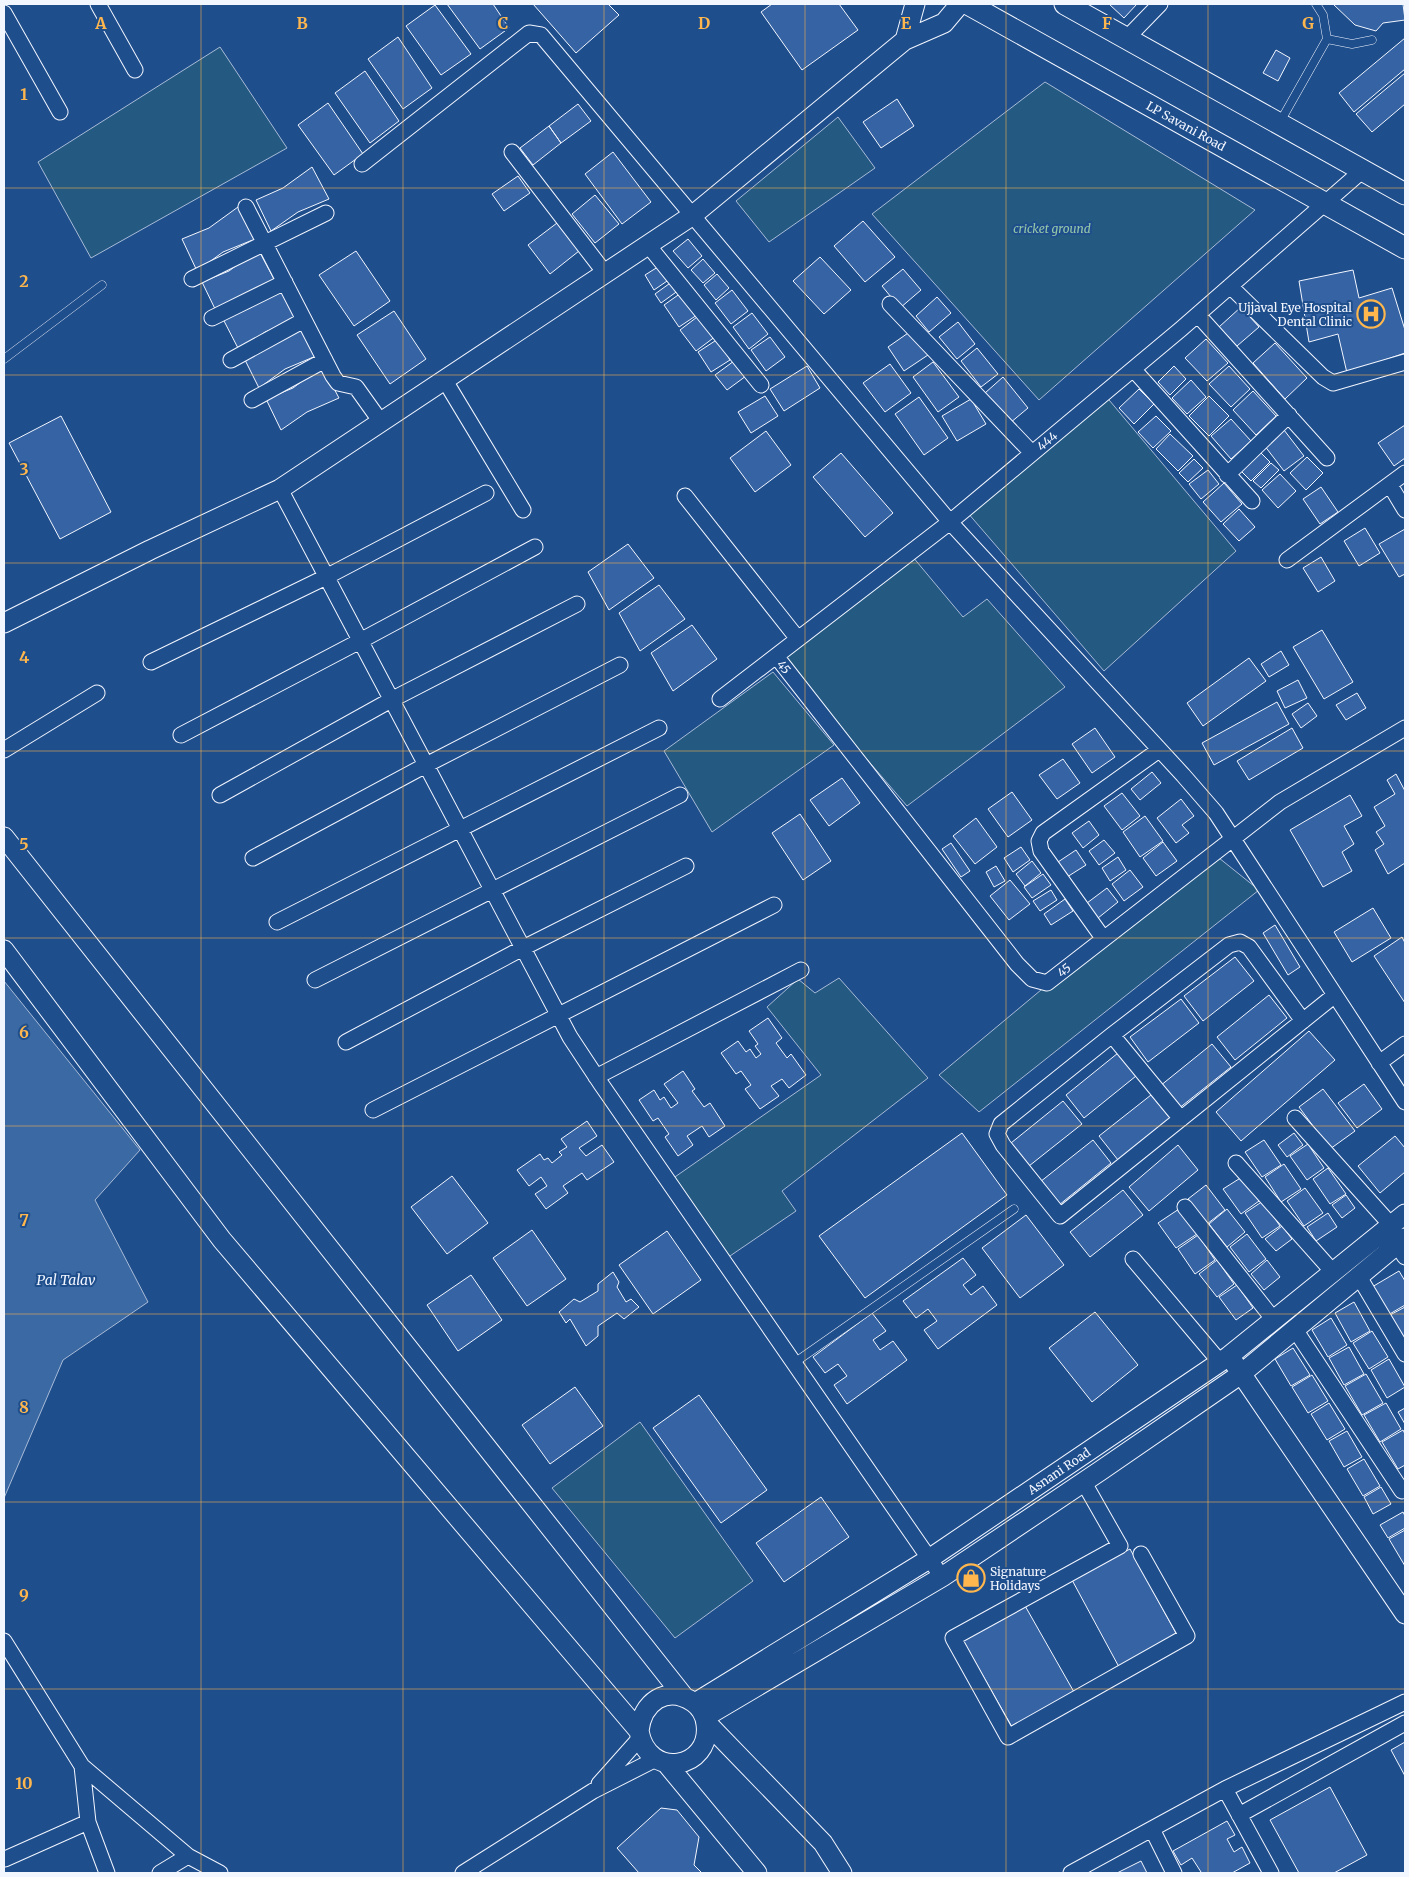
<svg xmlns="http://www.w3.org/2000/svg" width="1409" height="1877" font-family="Merriweather,serif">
<rect width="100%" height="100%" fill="#1f4e8c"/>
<path fill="#245a82" stroke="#a8bbd7" d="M220 47 287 148 91 258 38 162Z
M1045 82 1255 210 1039 400 872 214Z
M838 117 875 168 769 242 736 201Z
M1104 394 1236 551 1104 671 967 512Z
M912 556 963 617 987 599 1065 687 907 806 780 658Z
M773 672 834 745 712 832 664 751Z
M1209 850 1259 890 979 1112 939 1075Z
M839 978 928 1078 782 1191 796 1211 727 1258 672 1179 821 1075 767 1007 798 979 815 993Z
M640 1422 753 1581 675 1638 552 1488Z"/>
<path fill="#3b69a3" stroke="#a8bbd7" d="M4 981 140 1150 95 1200 148 1302 63 1360 4 1498Z"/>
<path fill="#3563a3" stroke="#f2f6ff" d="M447 4H493L509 28 480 49Z
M533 4H608L619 15 576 53Z
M772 4H839L858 30 802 70 761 12Z
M1109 4H1137L1124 18Z
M1333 4H1403L1405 20 1383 23 1376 31 1355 25Z
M435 5 471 54 441 75 406 26Z
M398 37 432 88 403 109 368 59Z
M1405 38V69L1354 112 1339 93Z
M1276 50 1290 58 1278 81 1263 73Z
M365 71 399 121 370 143 335 93Z
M1405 73V104L1372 132 1356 114Z
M897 99 914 126 881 148 863 122Z
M328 103 363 154 334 175 298 125Z
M578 104 591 121 561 143 549 126Z
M549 126 561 143 533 165 520 148Z
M613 152 651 202 622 224 585 174Z
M312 167 329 199 298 212 271 231 256 200 283 188Z
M518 176 530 193 504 211 492 194Z
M595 195 619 224 595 243 572 214Z
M238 207 255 239 223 252 197 271 182 239 209 228Z
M863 221 895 257 865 282 834 246Z
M557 223 579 251 550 274 528 245Z
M688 239 702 256 688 268 673 251Z
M258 249 275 281 217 313 202 282 229 271Z
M356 251 390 301 354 326 319 275Z
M820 257 851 290 824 314 793 281Z
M703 259 715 273 703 283 691 270Z
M661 265 670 279 654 290 645 275Z
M903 269 921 290 900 308 882 286Z
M1353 270 1359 298 1392 288 1405 330V353L1347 373 1338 334 1309 342 1299 281Z
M717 274 729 288 716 300 704 285Z
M673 281 679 290 661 303 655 294Z
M279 286 297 319 265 332 239 350 223 319 250 308Z
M732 290 748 311 731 324 715 303Z
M681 293 697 315 679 327 664 305Z
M937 297 951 313 929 332 916 316Z
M1241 307 1259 327 1237 346 1219 327Z
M394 311 426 359 390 384 357 335Z
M752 313 768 334 749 349 733 327Z
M701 314 716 336 696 351 680 330Z
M958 322 975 344 957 359 939 337Z
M300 324 316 356 285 369 259 388 243 356Z
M911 331 928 355 904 371 888 347Z
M770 337 785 357 766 371 751 350Z
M718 339 730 360 711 372 698 352Z
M1206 339 1228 363 1207 381 1185 358Z
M1275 343 1307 378 1285 399 1253 363Z
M977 348 998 374 981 387 961 361Z
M734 361 746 376 727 390 715 375Z
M933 362 959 397 938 412 913 377Z
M890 364 911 393 885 412 863 383Z
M322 366 339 398 307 412 281 430 266 399 293 388Z
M807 366 820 388 784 411 770 389Z
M1174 366 1186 379 1170 395 1158 382Z
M1229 366 1250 389 1231 407 1209 384Z
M1003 377 1028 408 1010 423 985 393Z
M1191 380 1206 397 1187 414 1172 398Z
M1139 389 1154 404 1134 424 1119 408Z
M1253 391 1276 416 1256 435 1233 410Z
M765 396 778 416 751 433 738 412Z
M1209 396 1229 416 1209 436 1189 416Z
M919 397 948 438 924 455 895 414Z
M971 399 986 424 957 441 942 416Z
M61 416 111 512 60 539 9 443Z
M1156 416 1171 431 1153 448 1138 432Z
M1231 419 1251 441 1231 459 1211 436Z
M1405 425V458L1394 466 1378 443Z
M1284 430 1304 456 1284 471 1264 445Z
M766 431 791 465 755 492 730 458Z
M1170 434 1193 456 1178 471 1156 449Z
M1259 451 1270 462 1251 481 1240 470Z
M841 453 893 513 865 537 813 477Z
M1307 457 1323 473 1306 490 1290 473Z
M1194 459 1203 468 1188 482 1179 473Z
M1271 463 1279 470 1261 488 1253 481Z
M1208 470 1219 484 1201 499 1189 484Z
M1280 474 1296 491 1278 508 1262 490Z
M1224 483 1242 504 1221 522 1203 502Z
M1321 487 1338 512 1320 524 1303 499Z
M1239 509 1255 527 1239 541 1223 524Z
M1365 528 1380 553 1359 566 1344 541Z
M1405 529V574L1399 577 1379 544Z
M628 544 654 578 609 610 588 572Z
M1321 557 1335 581 1318 592 1303 568Z
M659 585 685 619 640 651 619 613Z
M692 625 717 659 673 691 651 653Z
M1322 630 1353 682 1324 699 1293 647Z
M1281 651 1289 665 1269 677 1261 664Z
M1249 658 1266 681 1203 726 1187 703Z
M1298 680 1307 698 1285 708 1277 691Z
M1357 693 1366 708 1346 720 1336 705Z
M1277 702 1289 724 1214 765 1202 743Z
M1308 703 1317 716 1301 728 1292 714Z
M1095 728 1115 757 1092 773 1072 744Z
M1292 728 1303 748 1249 780 1237 761Z
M1063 759 1080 783 1057 799 1039 775Z
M1152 772 1161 783 1140 800 1131 789Z
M1396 774 1405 791V863L1388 874 1375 850 1384 844 1376 832 1385 826 1374 807 1395 794 1387 780Z
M842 778 860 803 829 826 810 800Z
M1012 792 1032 820 1008 837 988 809Z
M1122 793 1140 816 1122 830 1104 806Z
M1350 795 1362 816 1344 826 1354 844 1342 852 1352 871 1323 887 1290 830Z
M1181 799 1194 816 1182 825 1189 833 1176 843 1157 818Z
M800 814 831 861 803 880 772 833Z
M1145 816 1163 841 1140 857 1123 832Z
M976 818 997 847 975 864 953 836Z
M1089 821 1099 835 1083 848 1072 833Z
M1104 840 1115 853 1099 865 1089 851Z
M1163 842 1177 861 1156 876 1143 858Z
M951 843 970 871 961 877 942 849Z
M1021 847 1030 860 1013 872 1004 858Z
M1076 850 1086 865 1067 877 1058 862Z
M1118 857 1126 870 1110 881 1102 868Z
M1032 861 1041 873 1025 886 1016 874Z
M996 866 1005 881 994 887 986 872Z
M1130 870 1143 887 1124 901 1112 884Z
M1043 874 1051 885 1032 898 1024 887Z
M1010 880 1030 904 1009 920 990 896Z
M1107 888 1118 902 1098 918 1087 903Z
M1051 890 1057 900 1040 911 1033 901Z
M1065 899 1073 911 1051 925 1044 914Z
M1373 908 1391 938 1352 962 1334 932Z
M1275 925 1300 967 1288 975 1263 933Z
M1402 937 1405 943V1003L1374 956Z
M1235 957 1254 981 1203 1021 1184 996Z
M1269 995 1287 1018 1235 1060 1217 1037Z
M1181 999 1199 1023 1148 1062 1130 1037Z
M768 1018 782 1038 776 1043 787 1058 791 1054 806 1075 789 1088 782 1079 771 1086 779 1096 760 1109 745 1089 751 1085 741 1071 736 1074 721 1053 738 1041 746 1052 750 1049 756 1058 761 1054 755 1046 758 1044 749 1031Z
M1309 1031 1335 1060 1241 1141 1216 1112Z
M1212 1044 1231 1067 1178 1109 1160 1086Z
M1118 1053 1136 1076 1084 1118 1066 1095Z
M683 1071 695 1089 692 1091 704 1107 710 1103 725 1126 709 1137 702 1126 687 1136 693 1145 678 1156 665 1137 669 1134 658 1118 653 1121 639 1100 654 1090 660 1100 664 1097 671 1108 678 1103 664 1084Z
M1364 1084 1382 1109 1357 1128 1338 1103Z
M1323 1089 1355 1131 1330 1149 1299 1107Z
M1151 1095 1170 1118 1118 1160 1099 1136Z
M1063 1101 1082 1124 1029 1166 1011 1143Z
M587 1121 597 1136 579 1148 586 1156 602 1145 614 1162 587 1180 582 1173 563 1186 568 1193 546 1209 535 1194 547 1186 541 1177 529 1186 517 1170 540 1154 544 1160 548 1158 552 1163 562 1155 559 1152 567 1147 561 1139Z
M962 1133 1007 1195 865 1298 819 1236Z
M1294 1133 1303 1145 1287 1157 1278 1145Z
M1395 1136 1405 1148V1172L1380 1193 1358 1166Z
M1093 1140 1111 1163 1059 1205 1040 1182Z
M1264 1140 1281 1165 1262 1177 1245 1152Z
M1308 1144 1324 1168 1307 1180 1290 1156Z
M1178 1145 1198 1170 1149 1211 1129 1187Z
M1284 1164 1301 1189 1281 1202 1265 1177Z
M1328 1168 1346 1194 1330 1204 1313 1179Z
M452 1176 488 1223 447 1254 411 1207Z
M1242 1177 1259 1201 1241 1214 1223 1189Z
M1206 1185 1225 1210 1207 1224 1188 1199Z
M1305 1188 1323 1213 1304 1226 1287 1201Z
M1123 1190 1143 1215 1090 1257 1070 1232Z
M1346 1195 1355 1208 1342 1218 1332 1205Z
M1263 1201 1280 1226 1262 1238 1245 1213Z
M1179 1209 1197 1234 1176 1248 1158 1223Z
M1227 1209 1245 1232 1227 1247 1209 1224Z
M1328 1213 1337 1227 1316 1241 1307 1227Z
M1026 1215 1064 1265 1020 1298 982 1248Z
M1282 1226 1292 1239 1276 1251 1265 1239Z
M532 1230 566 1279 527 1306 493 1258Z
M667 1231 701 1280 653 1314 619 1265Z
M1247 1234 1266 1259 1249 1272 1230 1247Z
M1198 1235 1215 1260 1195 1274 1178 1249Z
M963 1258 976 1275 963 1285 971 1295 983 1286 997 1305 938 1349 924 1330 937 1321 928 1309 916 1318 903 1301Z
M1217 1260 1234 1284 1217 1297 1199 1274Z
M1267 1260 1280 1277 1264 1290 1251 1274Z
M1399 1271 1405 1281V1305L1388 1315 1372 1287Z
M613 1272 619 1282 617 1287 626 1302 631 1299 639 1307 624 1319 617 1313 598 1326V1336L586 1346 570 1319 566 1323 559 1312 574 1299 580 1302 598 1291V1284Z
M471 1275 502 1320 458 1351 427 1305Z
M1237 1285 1253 1308 1236 1320 1219 1297Z
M1354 1302 1370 1331 1351 1342 1335 1313Z
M1405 1307V1343L1390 1315Z
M1095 1312 1138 1365 1092 1402 1049 1348Z
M872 1313 886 1331 873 1340 880 1350 893 1341 907 1360 847 1404 834 1385 847 1376 838 1364 825 1373 813 1357Z
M1331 1318 1347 1345 1328 1357 1312 1330Z
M1372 1331 1388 1357 1369 1369 1353 1343Z
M1349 1347 1364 1374 1344 1385 1329 1358Z
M1293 1348 1310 1375 1291 1386 1275 1359Z
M1389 1359 1405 1387 1387 1398 1371 1370Z
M1366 1374 1383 1403 1362 1415 1345 1386Z
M1312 1375 1328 1401 1308 1413 1292 1387Z
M575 1387 603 1426 550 1464 522 1425Z
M699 1395 767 1490 721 1523 653 1428Z
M1329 1403 1345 1429 1327 1440 1311 1414Z
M1386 1403 1401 1429 1380 1442 1364 1415Z
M1405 1408V1424L1398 1412Z
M1403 1430 1405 1434V1465L1398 1469 1382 1442Z
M1347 1431 1362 1457 1344 1467 1329 1441Z
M1364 1459 1380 1486 1363 1496 1347 1469Z
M1381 1487 1391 1504 1373 1514 1364 1497Z
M821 1497 849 1537 784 1582 756 1543Z
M1403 1512 1405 1516V1528L1388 1538 1380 1525Z
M1405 1530V1566L1389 1539Z
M1130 1549 1177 1635 1119 1667 1072 1580Z
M1024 1604 1074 1692 1012 1727 962 1639Z
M1405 1742V1776L1391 1750Z
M1330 1787 1367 1855 1334 1873H1299L1270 1820Z
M661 1808 677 1810 699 1837 694 1865 702 1873H639L617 1848Z
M1227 1821 1235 1835 1227 1839 1234 1852 1242 1847 1250 1863 1232 1873H1199L1201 1872 1192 1858 1181 1865 1173 1851Z
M1141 1861 1147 1873H1117Z"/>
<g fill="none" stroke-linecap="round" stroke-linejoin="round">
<g stroke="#f2f6ff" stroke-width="9">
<path id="service" d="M1327 39 1352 44 1372 40
M1280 122 1327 39 1323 15 1316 4
M4 359 102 285
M794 1363 1014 1209"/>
</g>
<g stroke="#f2f6ff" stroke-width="17">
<path id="minor" d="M98 4 135 70
M4 13 60 112
M1127 38 1160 4
M512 152 605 273
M362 164 529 33 541 35 950 522 1183 775 1216 813 1405 1102
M246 207 333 376 338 383 356 387 381 422
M648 245 761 385
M192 279 326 213
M1230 286 1323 377 1333 383 1405 362
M890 304 1032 453
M1198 315 1327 458
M212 318 285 282
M231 360 304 320
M1133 369 1252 501
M444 379 523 510
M252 400 325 360
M1227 475 1289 415
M1390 485 1405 510
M280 489 570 1037 601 1084 942 1577
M685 496 798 639
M1287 560 1405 473
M776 656 1017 964 1032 979 1047 983 1280 802 1405 728
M151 662 326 577 486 493
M720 699 950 522 1181 329 1363 170
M181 735 360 641 535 547
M4 750 97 693
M220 795 391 700 577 604
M253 858 426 765 620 665
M277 922 659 728
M1103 938 1041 851 1039 841 1043 833 1159 750
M315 980 680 795
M1303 1021 1249 947 1240 942 1229 945 1112 1035 1001 1124 997 1134 1003 1145 1060 1216 1335 995
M1112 1035 1181 1119
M346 1042 523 948 686 866
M1379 1063 1405 1044
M596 1077 801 970
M373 1110 774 905
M1295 1118 1391 1225
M1236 1163 1333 1272
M1185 1207 1274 1320
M1397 1245 1405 1257
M1133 1259 1220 1362
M1358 1275 1405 1354
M1294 1328 1402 1491
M1083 1481 1120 1546 953 1638 1008 1737 1187 1636 1141 1554
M4 1641 82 1766 188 1856 220 1873
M82 1766 88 1822 107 1873
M599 1784 640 1738
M1225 1789 1271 1873
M1239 1815 1405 1723
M1152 1829 1174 1873
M5 1859 88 1822
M160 1873 188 1856
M463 1873 593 1791 656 1759
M1071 1873 1225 1789 1405 1702"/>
</g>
<g stroke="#f2f6ff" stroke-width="21">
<path id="tertiary" d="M905 40 915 4
M4 623 150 550 280 489 693 215 905 40 944 23 960 4
M4 837 685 1698
M4 950 222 1240 639 1731C648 1781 712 1769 706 1724 705 1715 700 1707 693 1702 666 1684 642 1703 639 1731
M1234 1363 1405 1614
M695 1703 929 1559 1229 1356 1405 1214
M705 1717 942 1577 1100 1471 1241 1374 1405 1238
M706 1722 823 1843 842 1873
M666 1763 757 1873"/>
</g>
<g stroke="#f2f6ff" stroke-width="23">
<path id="secondary" d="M968 4 1405 248
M1065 4 1405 194"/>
</g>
<use href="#service" stroke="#1f4e8c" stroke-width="8"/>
<use href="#minor" stroke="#1f4e8c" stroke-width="15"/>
<use href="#tertiary" stroke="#1f4e8c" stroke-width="19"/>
<use href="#secondary" stroke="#1f4e8c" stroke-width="21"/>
</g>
<path fill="none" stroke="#ffb74d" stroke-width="1" stroke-opacity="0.55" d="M201 4V1873M403 4V1873M604 4V1873M805 4V1873M1006 4V1873M1208 4V1873M4 188H1405M4 375H1405M4 563H1405M4 751H1405M4 938H1405M4 1126H1405M4 1314H1405M4 1502H1405M4 1689H1405"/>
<defs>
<g id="hospital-ring" transform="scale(1.4375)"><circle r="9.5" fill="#1f4e8c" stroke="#ffb74d" stroke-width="1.5"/><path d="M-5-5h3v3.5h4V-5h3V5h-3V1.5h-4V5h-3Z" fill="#ffb74d"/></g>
<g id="shop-ring" transform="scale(1.4375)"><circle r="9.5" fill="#1f4e8c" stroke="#ffb74d" stroke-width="1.5"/><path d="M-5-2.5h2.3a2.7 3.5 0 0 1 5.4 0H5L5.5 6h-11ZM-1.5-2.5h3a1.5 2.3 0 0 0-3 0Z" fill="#ffb74d"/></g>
</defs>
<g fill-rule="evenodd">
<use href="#hospital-ring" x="1371" y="314"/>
<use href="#shop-ring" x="971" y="1578"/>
</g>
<g text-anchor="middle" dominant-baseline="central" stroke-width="4" stroke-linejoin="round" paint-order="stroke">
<g font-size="12" fill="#f2f6ff" stroke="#1f4e8c">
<text transform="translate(1186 126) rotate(29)">LP Savani Road</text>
<text transform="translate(1047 441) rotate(-40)">444</text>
<text transform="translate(784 667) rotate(52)">45</text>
<text transform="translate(1064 970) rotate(-38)">45</text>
<text transform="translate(1059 1471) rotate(-34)">Asnani Road</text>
</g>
<g font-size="12" font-style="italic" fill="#97c8a6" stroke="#1f4e8c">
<text x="1052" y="228">cricket ground</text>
</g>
<g font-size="12" fill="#f2f6ff" stroke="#1f4e8c" text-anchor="end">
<text x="1352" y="307">Ujjaval Eye Hospital<tspan x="1352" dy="14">Dental Clinic</tspan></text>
<text x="990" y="1571" text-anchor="start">Signature<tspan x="990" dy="14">Holidays</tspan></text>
</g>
<g font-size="14" font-style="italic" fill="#f2f6ff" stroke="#1f4e8c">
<text x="66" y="1280">Pal Talav</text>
</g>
</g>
<g font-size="16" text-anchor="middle" font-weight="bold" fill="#ffb74d" stroke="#1f4e8c" stroke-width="4" stroke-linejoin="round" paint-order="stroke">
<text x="101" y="29">A</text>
<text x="302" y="29">B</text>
<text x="503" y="29">C</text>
<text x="704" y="29">D</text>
<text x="906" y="29">E</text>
<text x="1107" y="29">F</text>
<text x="1308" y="29">G</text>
<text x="24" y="100">1</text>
<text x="24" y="287">2</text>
<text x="24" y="475">3</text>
<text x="24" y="663">4</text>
<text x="24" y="850">5</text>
<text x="24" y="1038">6</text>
<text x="24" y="1226">7</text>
<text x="24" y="1413">8</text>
<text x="24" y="1601">9</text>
<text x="24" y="1789">10</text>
</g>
<rect width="1409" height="1877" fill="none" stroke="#f2f6ff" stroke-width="10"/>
</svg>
